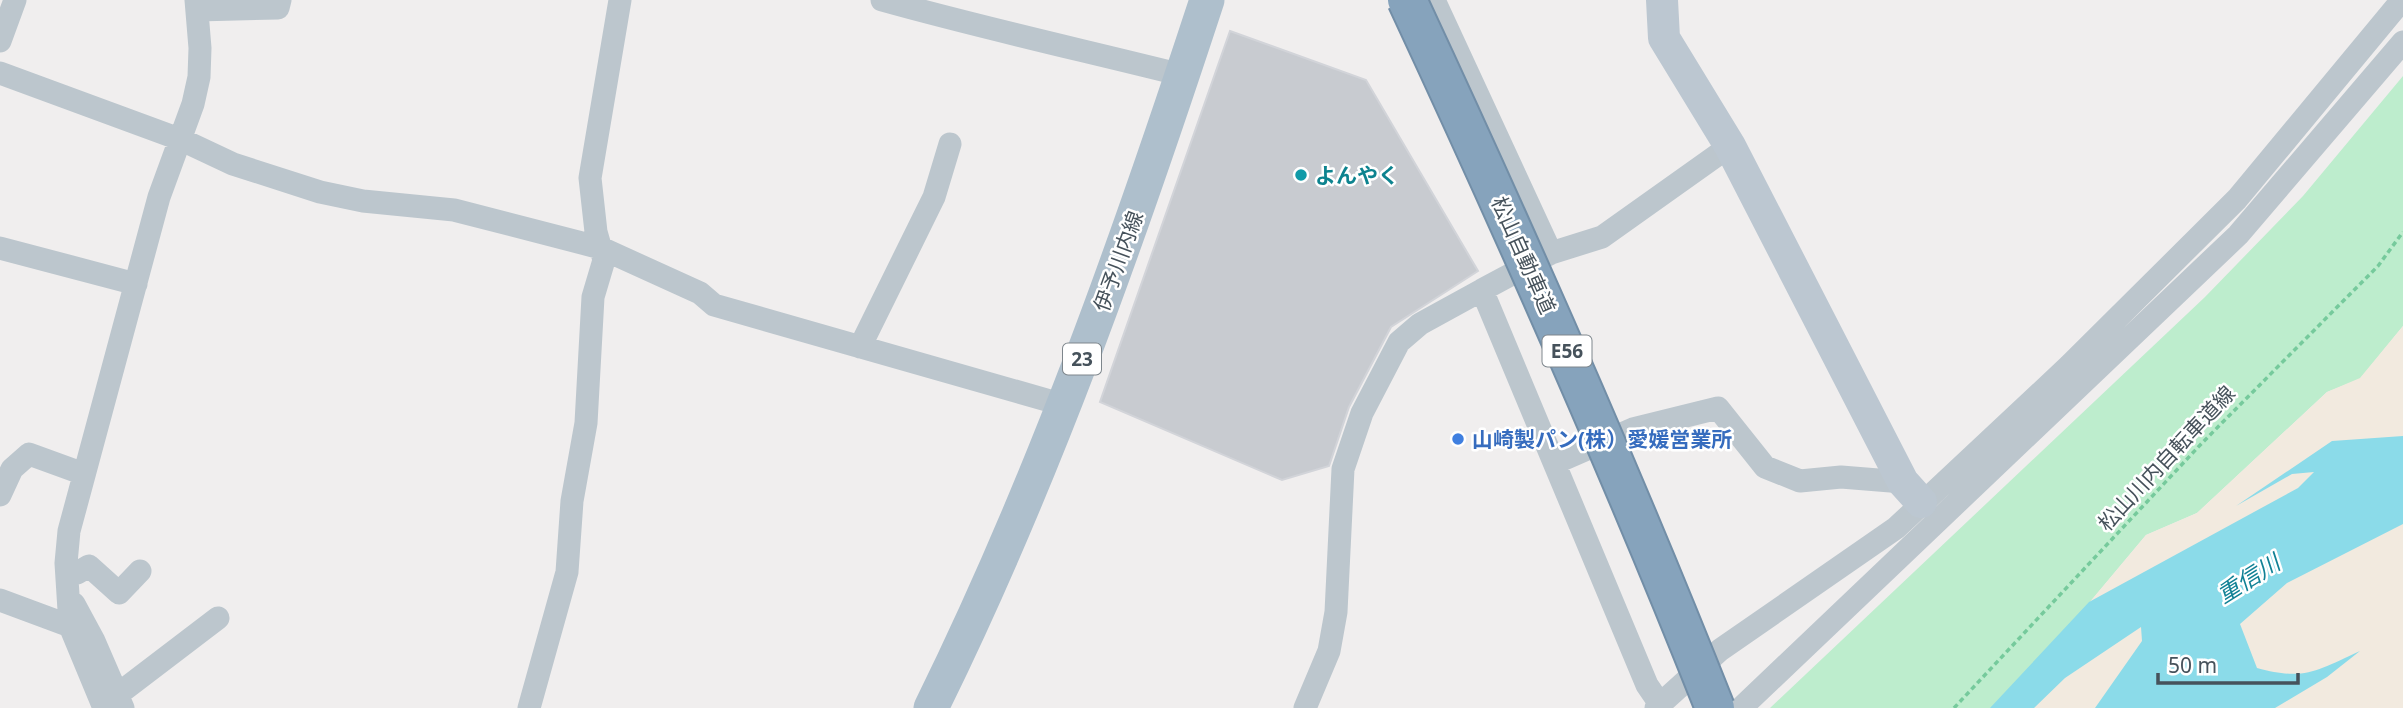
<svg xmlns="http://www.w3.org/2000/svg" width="2403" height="708" font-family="'Noto Sans','Noto Sans JP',sans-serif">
<rect width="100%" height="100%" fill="#f0eeee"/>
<path fill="#bdedcd" d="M2403 76V326L2360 379 2327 392 2197 513 2146 535 2079 615 1992 708H1770L2205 297 2303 196Z"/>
<path fill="#f2eadf" d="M2403 326V708H1992L2079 615 2146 535 2197 513 2327 392 2360 378Z"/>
<path fill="#8bdbe9" d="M2403 436V524L2287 583 2240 624 2257 668C2305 681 2316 671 2360 651L2327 677 2275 708H2095L2142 641 2141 627 2065 678 2034 708H1990L2089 602 2298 488 2314 472 2292 474 2236 506 2332 441Z"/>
<path fill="#c8cbd0" stroke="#d2d4d9" stroke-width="2" d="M1230 31 1366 80 1478 271 1391 327 1349 407 1329 466 1282 480 1100 402Z"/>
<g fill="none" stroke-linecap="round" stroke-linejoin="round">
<path stroke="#76ca9c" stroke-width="3.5" stroke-dasharray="5 3.5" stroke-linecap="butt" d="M1954 708 2202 443 2378 266 2403 232"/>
<path stroke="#bcc6cd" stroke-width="23" d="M882 0C982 28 1082 50 1182 75
M1434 0 1551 253
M197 10 278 8 280 0
M0 41 15 0
M0 73 182 140 233 164 320 192 363 201 454 210 601 248 700 293 714 305 1064 405
M0 248 136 284
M860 347 934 197 950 144
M1555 463 1633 429 1718 408 1765 467 1800 481 1841 477 1903 482
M0 495 12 469 29 454 84 474
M67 574 77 573 89 566 119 593 140 571
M0 600 70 626
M74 604 94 641 123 708
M117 695 218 618
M1660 704 1647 685 1482 290 1551 253 1602 237 1730 146
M104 708 70 626 66 563 69 531 159 197 193 104 199 77 200 48 196 0
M529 708 567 572 572 501 586 423 593 297 604 260 596 232 590 178 620 0
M1305 708 1329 651 1336 612 1343 469 1362 413 1399 342 1420 324 1482 290
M1656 708 1720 650 1896 528 2069 366 2237 199 2402 0
M1741 708 2238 235 2403 42"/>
<path stroke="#bcc7d1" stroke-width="32" d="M1662 0 1664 38 1730 146 1903 482 1921 502"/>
<path stroke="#aebfcc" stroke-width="35" d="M931 708C1043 481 1128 241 1207 0"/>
<g stroke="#728ea7" stroke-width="42" stroke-linecap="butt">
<path id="highway-bridge" d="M1407 0C1516 234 1620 468 1715 708"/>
</g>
<use href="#highway-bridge" stroke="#86a3bc" stroke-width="38"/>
</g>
<circle fill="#0f9aa8" stroke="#fff" stroke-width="2.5" cx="1301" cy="175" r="7"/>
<circle fill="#3f7fe0" stroke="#fff" stroke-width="2.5" cx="1458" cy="439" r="7"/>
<g text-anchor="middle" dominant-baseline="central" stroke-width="5" stroke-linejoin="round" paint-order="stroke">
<g fill="#fff" stroke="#7e868c" stroke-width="2">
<rect x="1542.5" y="335.5" width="49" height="31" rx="5"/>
<rect x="1063" y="343.5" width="38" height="31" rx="5"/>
</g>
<g font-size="19" font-weight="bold" fill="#46525b">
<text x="1567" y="351">E56</text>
<text x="1082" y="359">23</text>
</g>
<g font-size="21" font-weight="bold" fill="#0d838f" stroke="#fff" text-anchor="start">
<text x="1315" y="175">よんやく</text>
</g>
<g font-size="21" fill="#46525b" stroke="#fff">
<text transform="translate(1524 255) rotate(66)">松山自動車道</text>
<text transform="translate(1118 261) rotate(-70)">伊予川内線</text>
<text transform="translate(2166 458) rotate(-47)">松山川内自転車道線</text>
</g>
<g font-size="21" font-weight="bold" fill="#366cbe" stroke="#fff" text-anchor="start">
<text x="1472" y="439">山崎製パン(株）愛媛営業所</text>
</g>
<g font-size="23" font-style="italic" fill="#108195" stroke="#fff">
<text transform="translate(2248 578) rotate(-32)">重信川</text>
</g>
</g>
<path d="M2158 673v10h140v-10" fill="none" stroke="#46525b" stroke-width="3.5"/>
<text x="2168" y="673" font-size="21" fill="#46525b" stroke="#ffffff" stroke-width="5" paint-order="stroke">50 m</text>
</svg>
